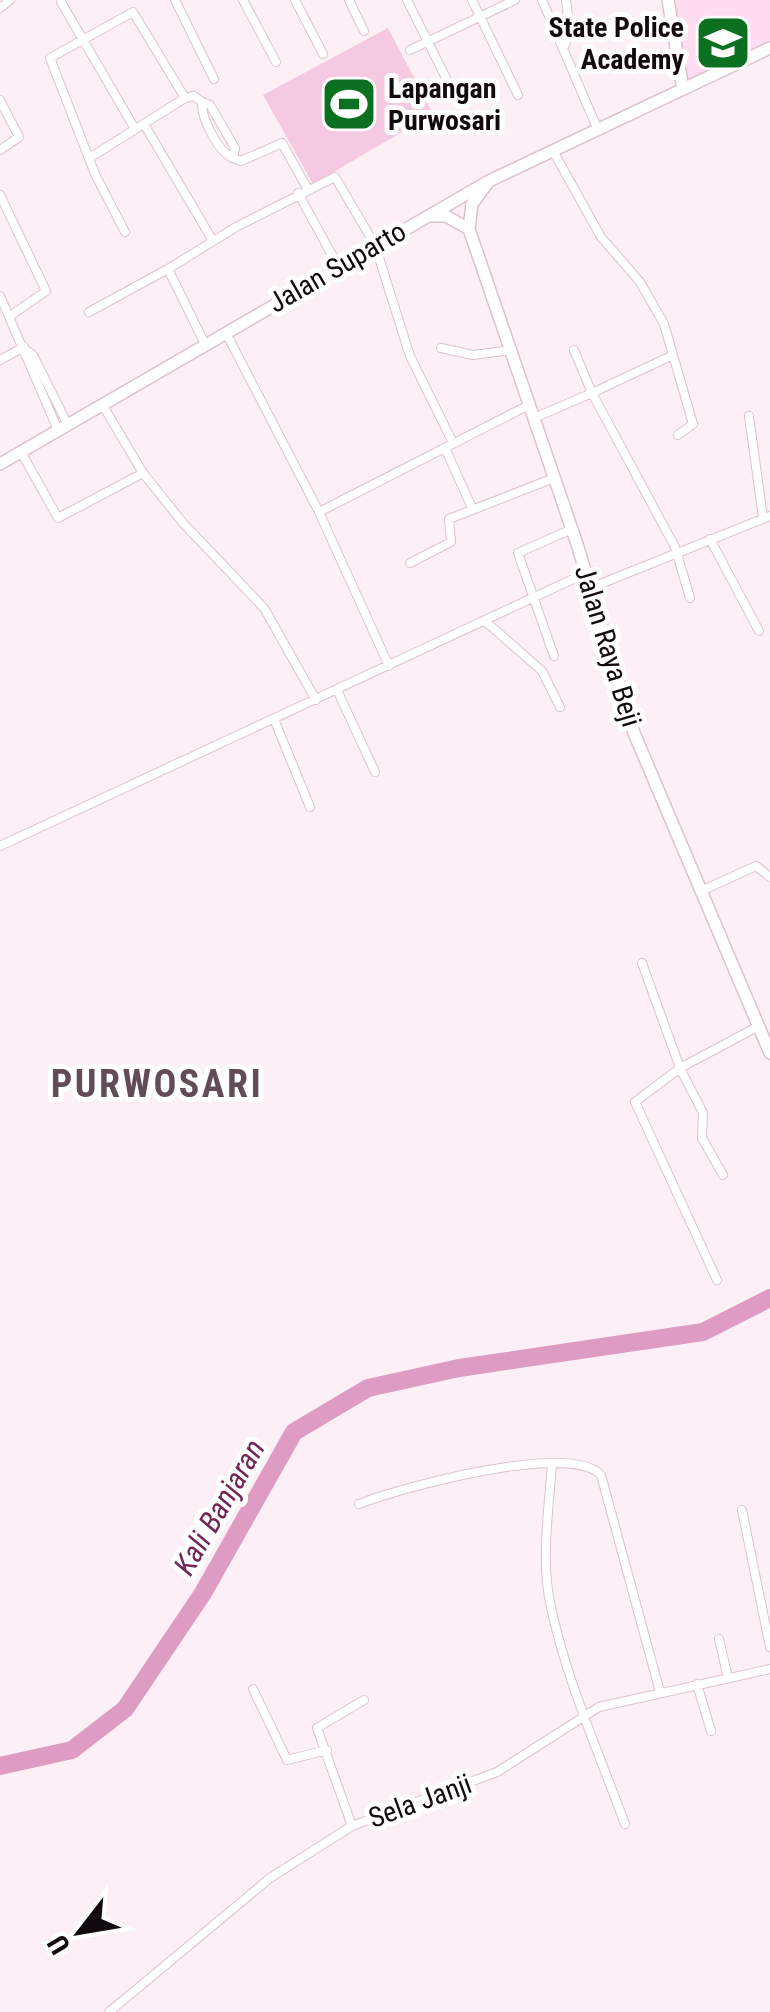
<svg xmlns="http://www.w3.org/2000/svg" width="770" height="2012" font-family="'Roboto Condensed',sans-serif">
<rect width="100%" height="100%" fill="#fcf0f6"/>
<path fill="#ffdcef" d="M668 0H770V48L683 89Z"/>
<path fill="#f6c9e2" d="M388 28 433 114 313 184 263 95Z"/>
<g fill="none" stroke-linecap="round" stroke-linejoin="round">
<path stroke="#de9cc2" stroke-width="18" d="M0 1766 72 1750 125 1709 203 1593 294 1432 368 1388 459 1368 703 1332 770 1298"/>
<g stroke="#dcc2d0" stroke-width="10">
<path id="street" d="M175 0 214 79
M243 0 276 62
M295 0 323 54
M349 0 364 31
M407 0 457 100
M472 0 518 95
M542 0 598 130
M61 2 135 129
M0 8 10 0
M565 45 570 30 566 0
M410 50 515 0
M0 100 19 137 0 150
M202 102 210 105 235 148 233 158C218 152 201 118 202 102Z
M144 124 213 241
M553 151 601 237 640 282 664 324 693 424 678 435
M91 157 185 98 194 96 202 102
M233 158 241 161 282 143 307 188
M298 193 338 266
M0 195 46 291 10 316
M125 232 95 174 50 58 133 12 185 98
M0 296 58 430
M89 312 168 269
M226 333 319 512 389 666
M205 344 168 269 236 227 335 177 375 245 410 356 453 443
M441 348 473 355 512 350
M26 350 33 355 68 425
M574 350 592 393 671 356
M0 360 24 347
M102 404 143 473 183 523 264 608 316 700
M749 416 763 518
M534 418 592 393 675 547 690 598
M445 448 472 508
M21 452 58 518 143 473
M319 512 529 405
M710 539 759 631
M410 563 451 542 449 519 554 478
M590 588 770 516
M485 621 542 671 560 707
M554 656 518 553 572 529
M337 690 375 772
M274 719 310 807
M0 846 586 573
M701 891 756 866 770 877
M642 963 680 1068 703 1113 702 1138 723 1175
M717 1280 635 1102 680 1068 759 1026
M552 1463C549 1508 541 1557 550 1603 566 1679 598 1751 625 1824
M359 1504C400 1488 570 1441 601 1475L660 1692
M742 1510 770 1647
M719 1639 728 1678
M697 1684 711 1731
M253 1689 287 1760 327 1750
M352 1826 317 1728 364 1700
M109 2012 270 1878 352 1826 497 1772 599 1707 770 1669"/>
</g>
<g stroke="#dcc2d0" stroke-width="14">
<path id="secondary" d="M668 0 683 89
M489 181 472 204 469 229 577 544 634 733 770 1053
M432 216H446L469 229
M0 464 489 181 770 48"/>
</g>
<use href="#street" stroke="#fff" stroke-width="8"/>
<use href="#secondary" stroke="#fff" stroke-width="11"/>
</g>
<defs>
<g id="university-square" transform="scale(2.875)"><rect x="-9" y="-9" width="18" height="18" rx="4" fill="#0b701f" stroke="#fff"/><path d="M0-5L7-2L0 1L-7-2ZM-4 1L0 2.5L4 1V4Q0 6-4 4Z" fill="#fff"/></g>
<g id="stadium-square" transform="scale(2.875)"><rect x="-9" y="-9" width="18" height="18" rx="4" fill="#0b701f" stroke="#fff"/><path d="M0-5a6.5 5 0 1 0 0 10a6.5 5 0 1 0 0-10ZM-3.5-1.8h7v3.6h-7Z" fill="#fff"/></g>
</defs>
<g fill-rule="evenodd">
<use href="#university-square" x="723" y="43"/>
<use href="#stadium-square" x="349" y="104"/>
</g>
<g text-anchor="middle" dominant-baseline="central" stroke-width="10" stroke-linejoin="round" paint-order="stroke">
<g font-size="28" font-weight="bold" fill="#130a0f" stroke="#fff" text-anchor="end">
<text x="684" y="27">State Police<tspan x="684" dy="32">Academy</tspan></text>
<text x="388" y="88" text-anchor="start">Lapangan<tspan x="388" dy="32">Purwosari</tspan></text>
</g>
<g font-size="28" fill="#130a0f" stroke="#fff">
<text transform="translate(337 267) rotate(-30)">Jalan Suparto</text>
<text transform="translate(608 646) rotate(73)">Jalan Raya Beji</text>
<text transform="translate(420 1801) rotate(-20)">Sela Janji</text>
</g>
<g font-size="30" font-style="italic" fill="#722657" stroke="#fff">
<text transform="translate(219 1507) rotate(-60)">Kali Banjaran</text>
</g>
<g font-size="38" font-weight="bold" letter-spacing="2.5" fill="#624c58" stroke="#fff">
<text x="157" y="1084">PURWOSARI</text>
</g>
</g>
<g transform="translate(80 1932) rotate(239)" stroke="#ffffff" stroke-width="8" paint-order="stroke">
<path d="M0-8L18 38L0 25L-18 38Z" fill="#130a0f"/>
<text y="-15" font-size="28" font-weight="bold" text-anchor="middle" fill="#130a0f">U</text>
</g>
</svg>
